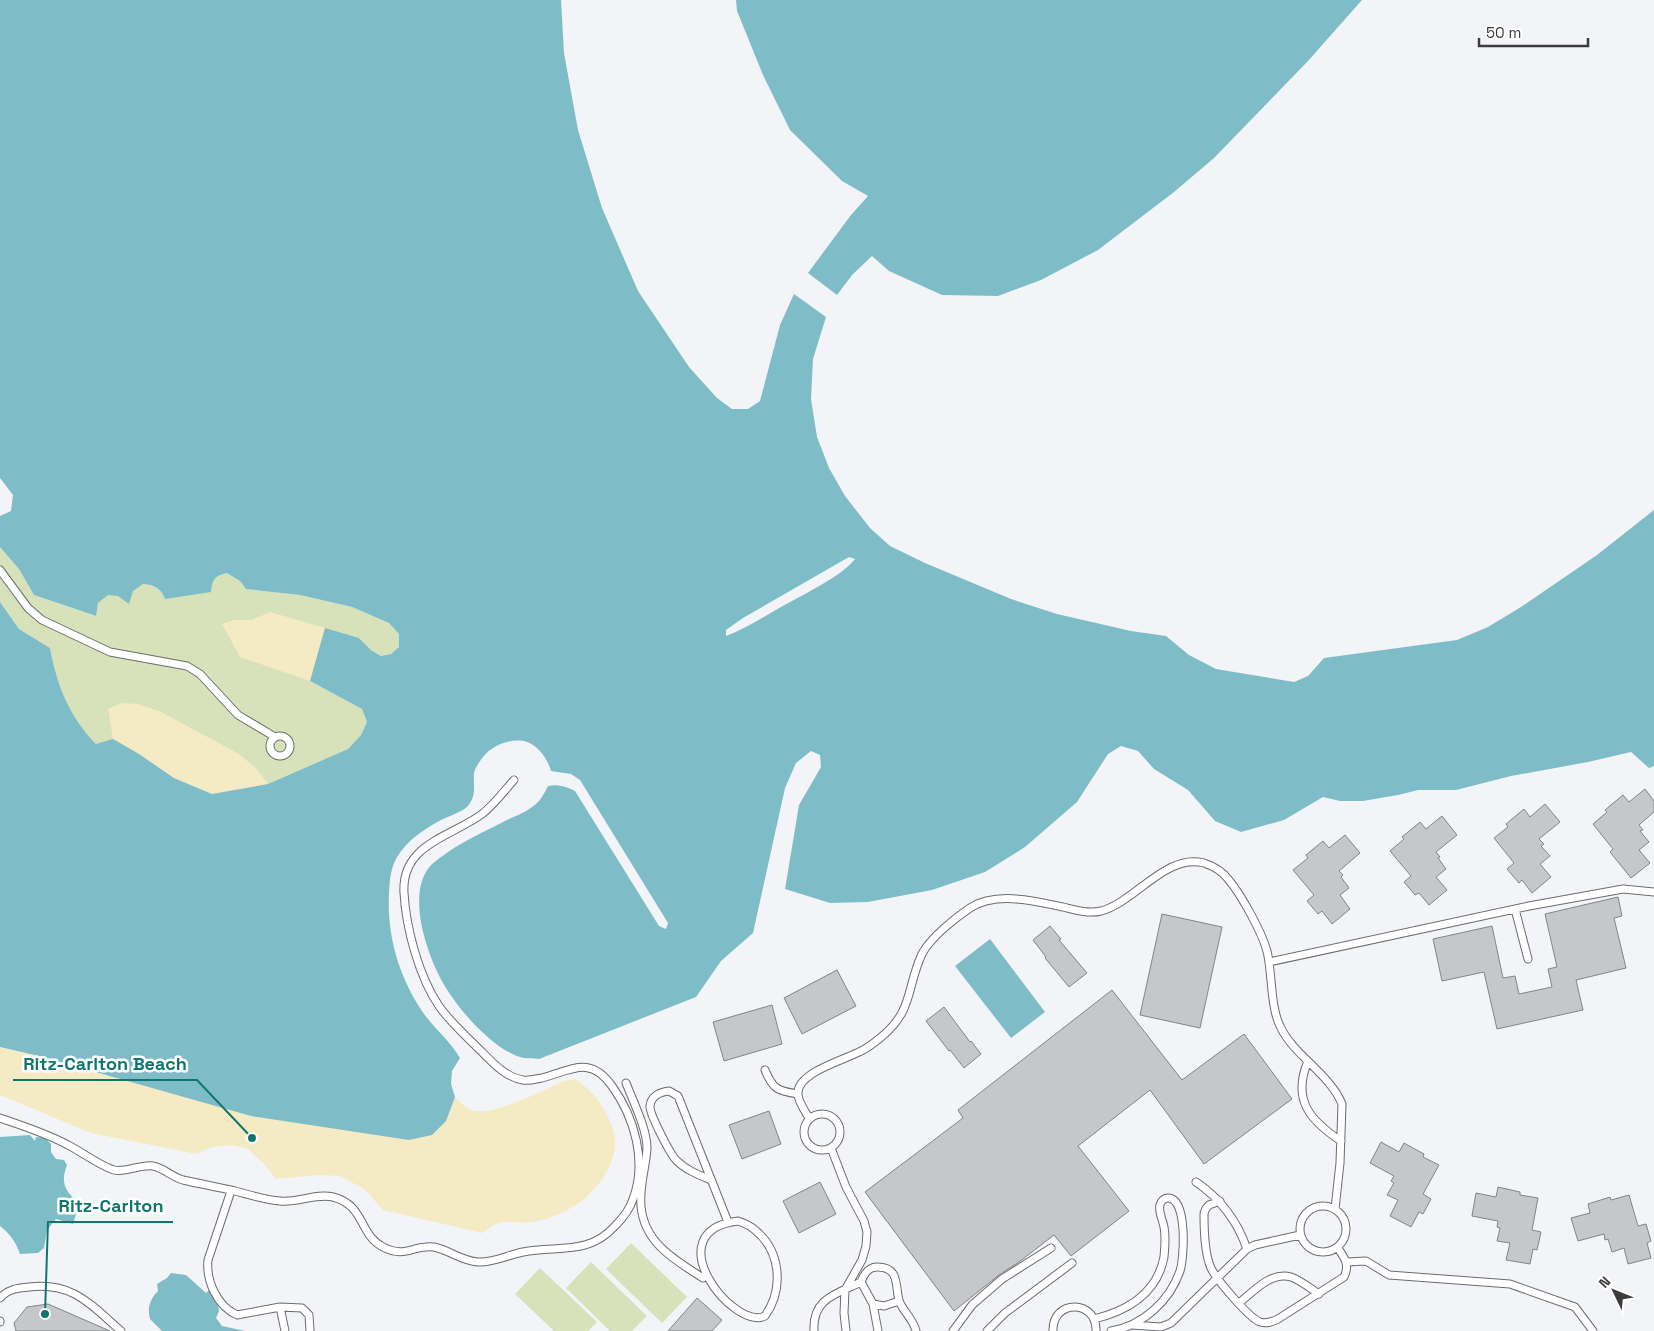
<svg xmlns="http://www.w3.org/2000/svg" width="1654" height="1331" font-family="'Space Grotesk',sans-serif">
<rect width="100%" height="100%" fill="#f3f4f7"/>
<path fill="#d7e1ba" d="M0 547 19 569 34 595 95 616 98 603 108 595C122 596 132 592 143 584 155 586 161 588 165 599L212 581 218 575 227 573 240 581 246 589 300 595 352 607 389 623 399 634V647L391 654 381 656 371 650 359 638 310 681 362 709 367 722 361 735 348 749 268 784 212 794 139 754 96 744 84 731 68 707 55 675 50 648 19 629 0 602Z
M631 1243 687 1297 662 1323 606 1269Z
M591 1262 647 1316 632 1331H610L566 1288Z
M540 1268 597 1322 588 1331H554L515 1294Z"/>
<path fill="#f4ebc5" d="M270 612 325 628 310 681 240 657 222 624 234 620H252Z
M122 703 138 704 161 712 239 754 257 769 268 784 212 794 174 778 139 754 113 739 108 709Z
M0 1047 39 1056 446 1121 455 1097C459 1101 465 1107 471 1110 491 1118 543 1090 564 1081L575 1079C594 1091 609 1112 614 1133 617 1147 613 1161 606 1173 591 1199 562 1218 532 1222 522 1224 509 1220 498 1223 493 1225 487 1230 482 1233L383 1210 364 1189 340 1176 319 1175 276 1179 264 1164 248 1149 232 1145 212 1147 196 1154 91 1133 0 1095Z"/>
<path fill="#7ebdc8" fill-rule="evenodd" d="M0 0H561L564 53 578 130 602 208 638 291 689 367 717 398 732 409H748L760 401 780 325 794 294 826 317 813 359 811 399 817 437 829 468 845 496 870 528 890 546 925 563 1011 599 1057 614 1131 631 1166 636 1189 655 1216 669 1294 682 1308 676 1324 658 1457 640 1488 627 1521 607 1597 555 1654 510V766L1649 768 1631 752 1588 762 1511 776 1456 790H1418L1398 795 1363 801H1340L1323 797 1284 820 1241 832 1215 821 1188 790 1154 769 1138 751 1121 746 1108 754 1077 802 1025 847 985 872 932 890 868 902 830 903 785 889 799 805 821 767 820 755 811 751 796 763 785 788 753 933 721 961 696 997 539 1059C533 1058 526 1059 520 1057 493 1049 460 1011 446 988 429 961 408 902 426 872 431 863 440 858 448 852 467 839 488 830 509 819 516 816 526 812 532 807 540 802 544 794 548 786 558 784 565 786 575 791L659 926 666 929 668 923 580 780 571 774 551 771C548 760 539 746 527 742 513 737 492 745 483 757 480 761 475 768 474 773 473 786 477 795 468 806 462 812 449 816 441 820 428 827 412 837 402 850 390 865 390 878 389 896 387 938 400 979 424 1014 435 1029 451 1042 460 1058L452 1071 451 1084 455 1097 446 1121 432 1135 409 1140 251 1116 39 1056 0 1047V602L19 629 50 648C57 686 69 716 96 744L113 739 139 754 174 778 212 794 268 784 348 749 361 735 367 722 362 709 310 681 325 628 359 638 371 650 381 656 391 654 399 647V634L389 623 352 607 300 595 246 589 240 581 227 573C215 575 212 580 211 592L165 599C161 588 154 585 143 584L133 591 129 604 118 596 108 595 98 603 96 616 34 595 19 569 0 547V516L11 511 13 495 0 478ZM849 557 855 559C841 577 802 595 781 607 763 617 745 629 726 636V630L743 618Z
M736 0H1362L1308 61 1214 158 1174 192 1098 250 1041 280 998 296 942 295 889 271 872 256 852 275 837 295 808 273 851 215 868 196 842 181 790 130 763 75 737 11Z
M990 939 1045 1012 1011 1038 955 966Z
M30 1135 35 1141 36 1137 45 1138 51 1144V1152L56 1159 64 1160 67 1165C60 1183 65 1191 79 1203L73 1224 56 1219 47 1230 44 1248 38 1253 20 1254C16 1242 10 1234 0 1226V1137Z
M171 1273 186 1275 206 1293 209 1290 218 1300 219 1311 216 1318 222 1326 245 1331H162L150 1319C147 1308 150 1299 158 1291L157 1284 167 1278Z"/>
<path fill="#c6c7ca" stroke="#838487" d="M1645 789 1654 801V812L1639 825 1643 830 1640 831 1649 842 1639 850 1650 863 1631 878 1610 852 1613 849 1593 824 1607 812 1605 810 1623 795 1629 802Z
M1545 804 1560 822 1539 839 1544 844 1541 846 1550 856 1540 864 1551 877 1532 893 1522 880 1519 883 1507 869 1514 863 1494 838 1508 827 1506 824 1524 809 1530 817Z
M1442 816 1457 835 1436 852 1440 857 1438 858 1446 869 1436 877 1447 890 1429 905 1419 893 1415 895 1404 882 1411 876 1390 851 1404 839 1402 837 1420 822 1426 829Z
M1345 835 1360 853 1339 871 1343 875 1341 877 1349 888 1340 895 1350 909 1332 924 1322 911 1318 914 1307 901 1314 895 1293 870 1308 858 1306 855 1323 841 1329 848Z
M1618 897 1622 916 1614 918 1626 968 1576 980 1583 1010 1497 1029 1484 972 1442 981 1433 939 1492 926 1503 978 1515 976 1519 994 1552 987 1548 969 1557 967 1545 914Z
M1162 914 1222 927 1200 1028 1140 1015Z
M1050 926 1061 939 1059 940 1087 973 1069 987 1045 958 1046 957 1033 940Z
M837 970 856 1006 802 1034 784 998Z
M1112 990 1182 1080 1244 1034 1292 1099 1204 1164 1150 1090 1078 1146 1129 1211 1071 1256 1054 1235 1019 1262 999 1275 954 1311 865 1192 963 1118 958 1110Z
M772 1005 782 1044 724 1061 713 1022Z
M944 1007 970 1042 971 1041 981 1054 964 1068 950 1050 949 1051 926 1021Z
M769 1111 781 1144 742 1159 729 1125Z
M1381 1142 1399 1152 1404 1143 1424 1154 1423 1157 1439 1165 1423 1194 1431 1199 1423 1214 1419 1212 1411 1227 1390 1216 1398 1200 1387 1195 1394 1183 1391 1181 1394 1176 1370 1163Z
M820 1182 836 1214 799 1233 783 1201Z
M1498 1187 1520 1192V1195L1538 1198 1532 1230 1541 1232 1537 1250 1533 1249 1530 1264 1506 1260 1510 1243 1497 1241 1500 1228 1497 1227 1498 1221 1472 1216 1476 1193 1496 1197Z
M1629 1195 1638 1226 1646 1224 1651 1241 1647 1243 1651 1258 1628 1264 1624 1248 1612 1252 1608 1239 1605 1240 1604 1234 1578 1241 1571 1218 1590 1213 1588 1204 1610 1197 1611 1200Z
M697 1298 722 1320 712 1331H668Z
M48 1304 110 1331H16L14 1323 27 1307Z"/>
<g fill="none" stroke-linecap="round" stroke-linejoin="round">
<g stroke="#6b6c6f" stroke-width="9">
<path id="lane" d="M0 570 28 608 42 620 110 652 187 666 200 674 238 715 275 737
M270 746a10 10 0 1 1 20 0a10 10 0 1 1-20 0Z
M1515 909 1528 959
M1269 962 1529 906 1623 889 1654 892
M1308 1061C1292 1099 1309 1120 1341 1141
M765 1070C773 1089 777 1091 798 1094
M626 1083C633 1101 647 1129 647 1148 646 1167 639 1187 641 1206 644 1243 675 1260 703 1278
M804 1132a18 18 0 1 1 36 0a18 18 0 1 1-36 0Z
M0 1118C23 1126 46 1133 68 1145 80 1151 102 1167 114 1170 126 1173 140 1164 153 1166 164 1168 172 1177 183 1180 200 1184 218 1187 235 1191 250 1195 265 1200 280 1201 298 1203 316 1193 333 1197 365 1205 359 1235 383 1247 406 1259 414 1244 434 1247 449 1250 462 1261 478 1262 493 1263 508 1255 523 1252 557 1245 588 1256 615 1226 623 1218 630 1209 633 1199 647 1162 635 1118 612 1086 590 1055 572 1070 542 1078 536 1079 529 1081 523 1080 505 1077 492 1062 480 1050 466 1036 450 1022 439 1006 419 977 406 928 404 893 401 844 451 837 482 814 494 805 504 791 514 780
M809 1118C805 1111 799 1103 798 1095 795 1073 844 1060 859 1052 866 1049 874 1043 880 1038 914 1011 906 988 922 954 930 938 955 918 970 908 996 891 1035 901 1063 907 1075 910 1088 914 1101 911 1135 902 1166 853 1204 863 1213 866 1223 872 1228 879 1241 894 1265 937 1268 956 1272 977 1271 1008 1280 1026 1293 1055 1330 1074 1342 1104L1340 1163 1335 1209
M831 1148 846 1187 864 1221 867 1232 866 1246 862 1260 845 1290 844 1313 846 1331
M711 1180C699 1175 686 1170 677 1161 671 1156 649 1113 650 1106 651 1096 660 1092 669 1091L678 1096 728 1222
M1196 1182C1221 1199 1237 1220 1247 1249
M231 1191 208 1260C206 1281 217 1306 237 1315L280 1307 302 1308 309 1315 310 1331
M1220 1201 1209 1205C1206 1208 1204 1211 1204 1215 1204 1229 1205 1255 1211 1268 1216 1279 1249 1318 1260 1322 1267 1324 1272 1322 1278 1319L1344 1277C1350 1265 1345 1258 1337 1247
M1300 1229a23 23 0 1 1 46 0a23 23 0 1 1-46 0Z
M738 1221C744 1223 751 1226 755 1230 781 1251 784 1289 765 1316 733 1331 655 1231 738 1221Z
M1347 1262 1366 1261 1389 1275 1510 1284 1575 1307 1593 1331
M0 1298C8 1289 18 1288 29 1287 73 1282 90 1304 121 1331
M1239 1303C1253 1292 1271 1271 1291 1277 1300 1280 1310 1288 1319 1294
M873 1304 884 1306 899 1301
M280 1307 285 1331
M1094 1319C1127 1311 1157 1294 1164 1257 1165 1247 1166 1237 1164 1227 1163 1221 1158 1211 1160 1205 1161 1201 1164 1198 1168 1198 1188 1198 1184 1259 1180 1271 1170 1301 1142 1326 1111 1331
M0 1321V1322
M1132 1325 1161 1327 1171 1323 1247 1249 1255 1245 1300 1235
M814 1331C812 1298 837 1294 861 1282
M878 1331 873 1304 861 1282C864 1274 868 1267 877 1267 902 1267 894 1289 900 1303 905 1313 914 1321 916 1331
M953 1331 972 1305 1002 1279 1051 1248
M987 1331 1005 1313 1072 1263
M1053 1331C1052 1299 1097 1299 1096 1331"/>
</g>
<use href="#lane" stroke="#fff" stroke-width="7"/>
</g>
<path fill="none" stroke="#0f766e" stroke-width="2" d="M252 1138L197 1080H13M45 1314L48 1222H173"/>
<g fill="#0f766e" stroke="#fff" stroke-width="2">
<circle cx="252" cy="1138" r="5"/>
<circle cx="45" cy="1314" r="5"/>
</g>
<g font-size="18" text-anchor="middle" font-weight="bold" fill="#0f766e" stroke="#fff" stroke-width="5" stroke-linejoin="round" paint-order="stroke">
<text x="105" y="1070">Ritz-Carlton Beach</text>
<text x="111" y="1212">Ritz-Carlton</text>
</g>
<g transform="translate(1614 1291) rotate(313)" stroke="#ffffff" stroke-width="4" paint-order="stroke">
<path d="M0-4L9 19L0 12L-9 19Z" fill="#3c3c3d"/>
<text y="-8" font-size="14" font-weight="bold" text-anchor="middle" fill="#3c3c3d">N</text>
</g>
<path d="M1479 38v8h109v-8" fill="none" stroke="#3c3c3d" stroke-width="2.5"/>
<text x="1486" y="38" font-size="15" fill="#3c3c3d" stroke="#ffffff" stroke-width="4" paint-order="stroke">50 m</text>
</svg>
